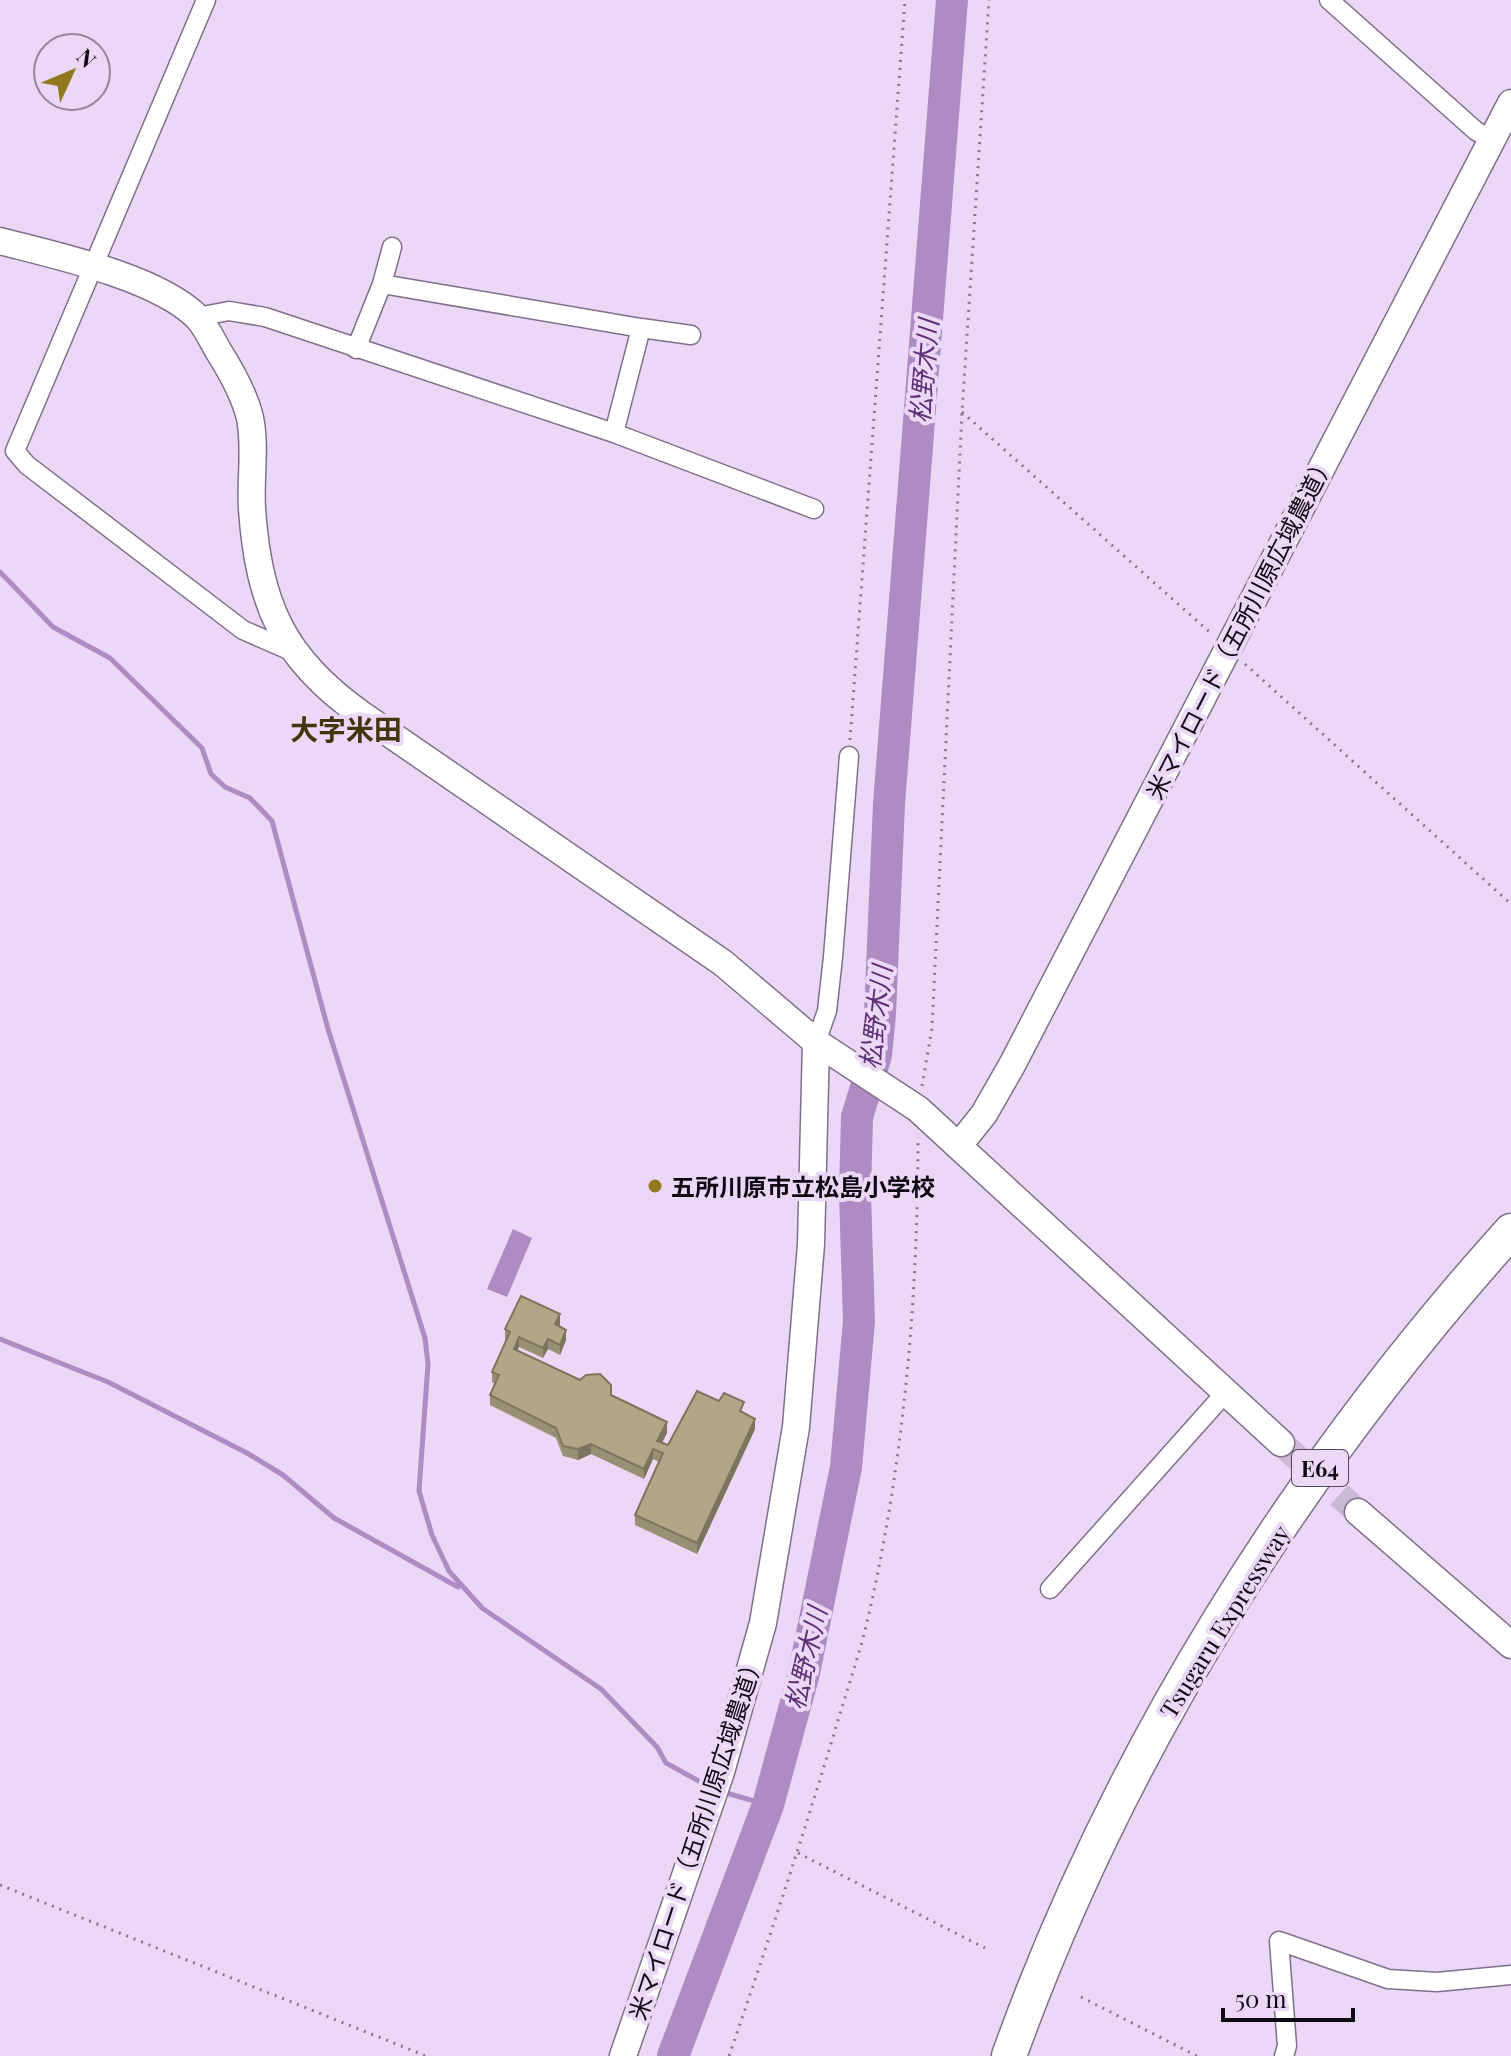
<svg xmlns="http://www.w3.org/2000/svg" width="1511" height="2056" font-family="'Playfair Display','Noto Sans JP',serif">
<rect width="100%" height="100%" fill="#ebd8f6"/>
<path fill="#af8bc4" d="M513 1229 532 1238 507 1297 487 1289Z"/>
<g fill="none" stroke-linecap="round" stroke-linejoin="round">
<path stroke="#af8bc4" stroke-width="5" d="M0 572 53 627 110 658 202 748 211 774 225 787 250 798 272 821 328 1029 425 1338 428 1364 419 1491 432 1535 449 1571 482 1608 601 1689 657 1747 666 1763 706 1785
M0 1339 108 1382 247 1453 283 1475 334 1518 458 1587
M723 1792 768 1805"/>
<path stroke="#af8bc4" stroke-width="32" d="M673 2056 768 1805 804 1673 846 1467 859 1321 855 1194 857 1117 876 1055 880 1014 889 804 952 0"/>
<path stroke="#cab9d4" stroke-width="26" stroke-dasharray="26 13" stroke-linecap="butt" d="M1281 1443 1358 1512"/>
<g stroke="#806f8a" stroke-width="21">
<path id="street" d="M206 0 15 451 27 465 243 630 291 651
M1329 0 1476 131 1492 140
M382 284 641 328 614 433
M197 317 229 311 265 317 614 433 814 509
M641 328 691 335
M356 349 382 284 392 247
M816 1042 827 1011 833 957 849 756
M1050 1589 1226 1392
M1284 2056 1287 2046 1279 1941 1388 1979 1437 1982 1511 1975"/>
</g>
<g stroke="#806f8a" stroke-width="29">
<path id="secondary" d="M0 241C54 255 157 277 197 317 206 326 213 342 219 352 231 371 245 397 250 418 256 447 250 480 252 509 259 604 282 658 361 714L723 963 816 1042 918 1109 1281 1443
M960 1144 984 1114 1012 1065 1511 103
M1358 1512 1511 1645
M623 2056 721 1772 763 1623 796 1427 811 1244 816 1042"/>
</g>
<g stroke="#806f8a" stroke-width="37">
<path id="highway" d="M1009 2056C1118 1752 1296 1470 1511 1231"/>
</g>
<path stroke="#83778b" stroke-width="3" stroke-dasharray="2 6" stroke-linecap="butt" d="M962 412 1213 635
M1245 664 1511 904
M850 740 905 0
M922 1086 932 1028 962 412 989 0
M798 1853 985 1948
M0 1885 426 2056
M1081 1997 1197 2056
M729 2056C766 1949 801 1842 834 1734 845 1695 859 1657 868 1618 904 1461 918 1297 918 1137"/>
<use href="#street" stroke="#fff" stroke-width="18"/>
<use href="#secondary" stroke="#fff" stroke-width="26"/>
<use href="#highway" stroke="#fff" stroke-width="34"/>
</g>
<path fill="#989074" d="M560 1325 566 1340 560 1355 548 1349 543 1358 519 1347 517 1350 611 1395 667 1433 662 1443 668 1445 744 1413 755 1429 697 1554 635 1525V1515L659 1462 653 1459 644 1479 591 1454 578 1460 563 1456 556 1438 490 1405V1395L495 1384 492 1382V1372L507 1341 505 1340V1329Z"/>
<path fill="#7c755e" d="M560 1314V1325L555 1334V1324Z
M566 1330V1340L560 1355V1345Z
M519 1337V1347L514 1359V1349Z
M548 1339V1349L543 1358V1348Z
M755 1419V1429L697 1554V1543Z
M667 1422V1433L657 1451V1441Z
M591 1444V1454L578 1460V1449Z
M653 1449V1459L644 1479V1469Z"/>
<path fill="#b1a787" stroke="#7c755e" stroke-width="2" d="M521 1296 560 1314 555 1324 566 1330 560 1345 548 1339 543 1348 519 1337 514 1349 580 1380 586 1375 600 1374 611 1385V1395L667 1422 657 1441 668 1445 697 1391 719 1401 724 1393 744 1402 740 1411 755 1419 697 1543 635 1515 663 1453 653 1449 644 1469 591 1444 578 1449 563 1446 556 1428 490 1395 499 1375 492 1372 510 1332 505 1329Z"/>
<circle fill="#91781e" stroke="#ebd8f6" stroke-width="3" cx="655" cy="1186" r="8"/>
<g text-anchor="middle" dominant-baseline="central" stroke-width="8" stroke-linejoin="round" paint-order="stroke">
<rect fill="#ebd8f6" stroke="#514757" stroke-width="2" x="1292" y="1450" width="56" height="36" rx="6"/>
<g font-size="22" font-weight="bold" fill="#0f0913">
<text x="1320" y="1468">E64</text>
</g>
<g font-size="24" fill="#0f0913" stroke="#ebd8f6">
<text transform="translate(1239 626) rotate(-63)">米マイロード（五所川原広域農道）</text>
<text transform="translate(1224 1621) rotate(-58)">Tsugaru Expressway</text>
<text transform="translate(695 1836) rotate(-72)">米マイロード（五所川原広域農道）</text>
</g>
<g font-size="24" font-weight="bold" fill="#0f0913" stroke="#ebd8f6" text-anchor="start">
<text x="671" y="1186">五所川原市立松島小学校</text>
</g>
<g font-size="26" font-style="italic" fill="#5d2f74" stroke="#ebd8f6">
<text transform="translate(923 371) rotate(-85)">松野木川</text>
<text transform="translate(875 1017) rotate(-83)">松野木川</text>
<text transform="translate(805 1658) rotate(-77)">松野木川</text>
</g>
<g font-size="28" font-weight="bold" fill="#41350b" stroke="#ebd8f6">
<text x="346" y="728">大字米田</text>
</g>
</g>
<g transform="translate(72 72) rotate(46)"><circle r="38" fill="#ebd8f6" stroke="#93859b" stroke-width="2"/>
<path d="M0-6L14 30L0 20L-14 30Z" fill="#91781e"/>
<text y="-12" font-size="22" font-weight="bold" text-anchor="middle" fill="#0f0913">N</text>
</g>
<path d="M1223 2008v12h130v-12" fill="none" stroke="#0f0913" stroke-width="4"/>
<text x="1235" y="2008" font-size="24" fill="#0f0913" stroke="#ebd8f6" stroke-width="6" paint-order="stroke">50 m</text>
</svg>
